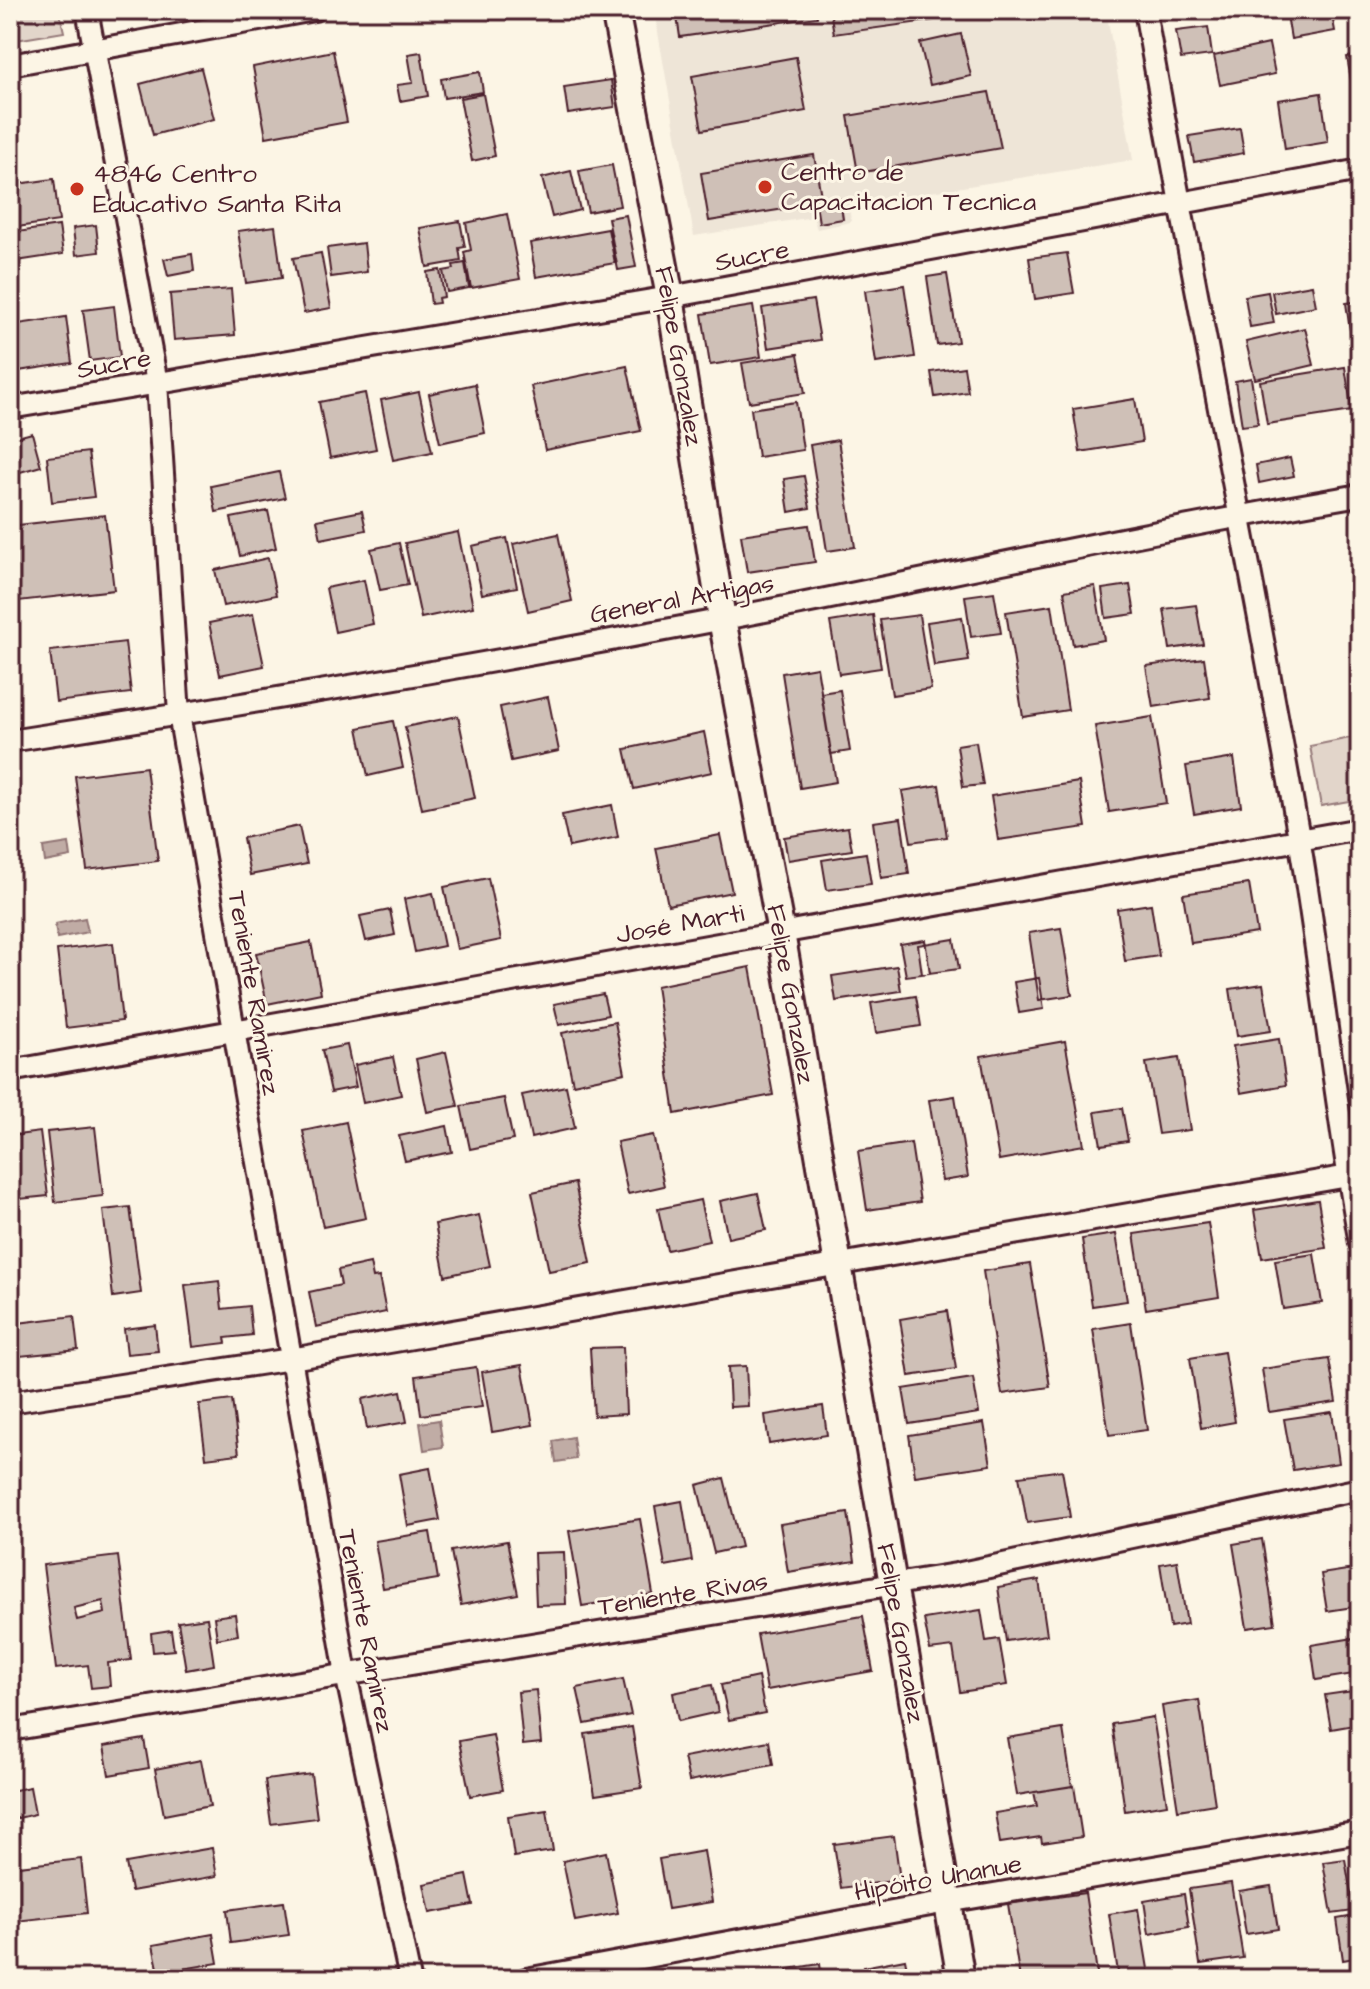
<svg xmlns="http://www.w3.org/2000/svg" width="1370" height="1989" font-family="'Architects Daughter',sans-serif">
<rect width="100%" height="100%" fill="#fcf5e5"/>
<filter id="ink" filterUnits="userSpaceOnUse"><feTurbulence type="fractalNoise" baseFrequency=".0125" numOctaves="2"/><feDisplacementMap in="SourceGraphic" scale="16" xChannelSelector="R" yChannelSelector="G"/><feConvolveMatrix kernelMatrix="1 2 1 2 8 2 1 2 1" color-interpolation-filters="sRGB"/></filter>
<g filter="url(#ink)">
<path fill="#eee5d7" d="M654 10H1106L1133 160 849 205 851 222 817 229 813 217 694 236Z"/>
<path fill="#e2d5ca" stroke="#967a7a" stroke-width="2" d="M10 10H59L64 32 10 41Z
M1360 736V799L1321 806 1310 746Z"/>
<path fill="#c0aca5" stroke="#917474" stroke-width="2" d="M69 843 71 857 45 862 43 847Z
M85 918 88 932 57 938 55 924Z
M439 1420 443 1447 424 1450 420 1423Z
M573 1437 576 1459 556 1462 553 1441Z"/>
<path fill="#cfc0b7" stroke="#4a1f2b" stroke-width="2" fill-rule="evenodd" d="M676 10H816L817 17 680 37Z
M830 10H956L957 17 834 34Z
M1314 10H1331L1335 31 1291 39 1287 15Z
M1208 27 1212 55 1181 59 1176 31Z
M961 34 971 76 930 85 920 43Z
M1269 44 1275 74 1220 85 1214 56Z
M333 51 347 122 266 137 253 67Z
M421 52 428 96 400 101 397 85 413 83 408 54Z
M1360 55V131L1347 57Z
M796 57 806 111 702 130 692 76Z
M201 68 214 119 153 135 140 84Z
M480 72 483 92 444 98 441 79Z
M611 80 615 107 568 114 564 87Z
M989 92 1001 148 858 173 848 116Z
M1321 93 1328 142 1285 149 1278 100Z
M483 94 495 156 472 161 460 98Z
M1240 128 1244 153 1194 162 1189 136Z
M814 155 822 202 840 199 843 219 819 223 816 204 709 221 701 173Z
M612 165 620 206 588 212 579 171Z
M571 171 580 210 552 217 542 178Z
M54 179 59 221 10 228V185Z
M507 214 520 279 471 288 464 252 471 250 466 223Z
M626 215 636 267 618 270 608 218Z
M460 221 465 247 459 248 461 261 427 267 420 228Z
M96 225 99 252 76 255 73 228Z
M59 226 63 254 10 262V233Z
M275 226 282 278 246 283 238 231Z
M608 229 615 263 536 277 530 243Z
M364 243 367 272 331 277 327 248Z
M321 253 331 308 304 313 293 258Z
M1067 253 1074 293 1035 299 1029 258Z
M192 254 194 271 168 276 164 259Z
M465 263 469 288 447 292 443 271 454 269 453 265Z
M440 270 444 297 438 298 439 303 431 304 427 272Z
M947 274 958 342 937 345 927 277Z
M904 285 915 357 876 363 865 291Z
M1312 285 1316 306 1276 314 1272 292Z
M231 289 235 335 174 340 170 294Z
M1268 292 1274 323 1250 327 1245 296Z
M813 300 820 340 768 348 762 308Z
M1360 301V357L1354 358 1346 303Z
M114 306 120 357 90 361 83 310Z
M753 306 761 357 710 365 702 314Z
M66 317 72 363 18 371 11 325Z
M1305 328 1314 365 1255 379 1246 342Z
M798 354 805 393 749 402 742 363Z
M627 366 641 431 545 450 531 386Z
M964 367 968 392 935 397 931 372Z
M1345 367 1352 411 1267 424 1260 381Z
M1251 378 1258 424 1242 426 1235 381Z
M475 384 485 433 440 443 429 394Z
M419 392 432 452 393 460 381 400Z
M365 393 376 449 330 458 319 402Z
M1135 399 1142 442 1080 452 1073 409Z
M796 402 803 450 758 457 751 409Z
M32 433 41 466 10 475V439Z
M838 440 855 547 827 551 810 445Z
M88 452 94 497 52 502 47 457Z
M1290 458 1294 476 1259 483 1256 465Z
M279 472 285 498 216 512 211 486Z
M804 476 810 508 789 512 784 479Z
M268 511 276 548 240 556 231 518Z
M362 511 366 530 321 539 317 520Z
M105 515 114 590 10 602V526Z
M809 525 815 562 747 572 741 535Z
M458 532 473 607 421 618 405 543Z
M558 534 572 601 528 611 513 544Z
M507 538 517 587 482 594 472 546Z
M399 543 408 585 380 590 371 549Z
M268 558 276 595 223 606 215 570Z
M364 580 373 624 335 632 326 588Z
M1130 585 1135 614 1106 618 1102 589Z
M1095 586 1104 640 1073 645 1064 591Z
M994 592 1001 633 971 637 965 596Z
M1052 605 1068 710 1023 717 1006 612Z
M1196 605 1203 644 1170 649 1164 609Z
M253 614 264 666 220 675 209 623Z
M873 615 881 668 839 674 830 622Z
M919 615 931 689 892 695 880 620Z
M962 617 969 661 934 666 927 622Z
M125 642 131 693 56 702 50 651Z
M1204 658 1210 698 1153 707 1146 666Z
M817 667 836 782 800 788 782 673Z
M840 690 850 751 831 754 821 693Z
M548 697 559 751 511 761 500 707Z
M458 716 475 798 422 809 405 727Z
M1152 717 1166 803 1109 812 1095 726Z
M393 721 403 768 368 776 358 728Z
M704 732 712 772 634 789 625 749Z
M976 742 983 785 963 787 957 745Z
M1234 758 1241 806 1194 814 1186 766Z
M146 767 158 861 87 870 75 776Z
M1079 782 1086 827 998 840 991 796Z
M939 785 947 837 911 842 902 791Z
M612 805 618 837 569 847 562 815Z
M901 818 909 874 881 878 873 822Z
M299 826 307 864 250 875 243 838Z
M848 827 852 850 788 860 784 837Z
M720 835 732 892 668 905 656 848Z
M866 853 871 884 827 890 822 860Z
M488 878 501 940 457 949 444 887Z
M1249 884 1257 933 1191 943 1183 894Z
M433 893 444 946 415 952 404 899Z
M1151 904 1159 956 1125 961 1117 909Z
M390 910 395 935 366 941 360 916Z
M1061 928 1072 995 1039 1000 1029 933Z
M954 939 959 969 922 974 918 945Z
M925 940 930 973 906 976 900 944Z
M311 942 321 993 267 1004 256 953Z
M113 943 122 1021 66 1028 57 950Z
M897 966 901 991 836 1001 832 976Z
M750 967 773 1095 675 1114 656 986Z
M1039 978 1044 1009 1019 1013 1014 982Z
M1263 984 1271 1031 1237 1036 1230 989Z
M603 994 608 1015 559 1025 554 1004Z
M916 996 921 1026 876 1033 871 1003Z
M615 1022 625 1073 573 1084 562 1033Z
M1279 1039 1286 1085 1241 1093 1233 1046Z
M1065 1041 1084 1145 999 1160 981 1056Z
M347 1045 356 1087 331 1092 322 1050Z
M446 1052 458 1106 427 1112 416 1059Z
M393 1057 401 1095 363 1103 355 1065Z
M1179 1058 1190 1130 1158 1134 1146 1063Z
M566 1086 575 1128 531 1138 522 1095Z
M955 1096 968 1177 942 1181 929 1100Z
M504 1098 513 1140 470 1149 461 1106Z
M1122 1108 1128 1141 1101 1145 1095 1112Z
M346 1122 366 1218 323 1227 303 1131Z
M447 1126 452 1152 405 1161 399 1136Z
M95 1127 103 1196 55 1202 47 1132Z
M40 1132 48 1196 10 1200V1136Z
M653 1135 664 1186 628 1194 617 1142Z
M911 1143 920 1202 867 1210 858 1151Z
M575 1183 591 1263 549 1271 532 1192Z
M758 1193 766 1230 728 1238 720 1201Z
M700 1200 709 1241 667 1250 658 1209Z
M1318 1200 1326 1248 1262 1258 1254 1210Z
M130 1207 141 1293 113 1297 103 1210Z
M479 1215 490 1266 445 1276 435 1224Z
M1208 1223 1219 1297 1146 1309 1134 1234Z
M1116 1234 1127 1301 1092 1306 1082 1239Z
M1314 1254 1322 1303 1283 1309 1275 1260Z
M370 1263 373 1278 379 1277 386 1312 316 1327 309 1292 341 1285 338 1270Z
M1030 1264 1050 1387 1002 1394 983 1271Z
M219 1281 222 1309 249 1306 252 1335 225 1338 226 1343 193 1347 185 1285Z
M947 1311 956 1369 909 1376 900 1319Z
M74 1316 78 1350 10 1357V1324Z
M1131 1323 1147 1430 1109 1435 1093 1329Z
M155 1325 158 1351 127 1354 124 1329Z
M623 1347 626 1414 594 1416 590 1348Z
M1224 1352 1235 1422 1201 1428 1190 1358Z
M1329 1359 1336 1402 1269 1412 1262 1369Z
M522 1365 533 1425 492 1432 482 1372Z
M746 1366 748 1406 730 1407 728 1367Z
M476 1367 482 1407 421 1415 416 1376Z
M973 1378 979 1413 909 1424 903 1389Z
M401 1391 407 1422 367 1429 362 1399Z
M232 1400 239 1454 206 1458 199 1404Z
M823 1406 827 1435 769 1444 765 1415Z
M1332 1412 1339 1463 1293 1470 1284 1419Z
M984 1423 991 1465 915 1476 909 1435Z
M430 1468 440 1520 408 1526 399 1474Z
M1062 1470 1070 1517 1027 1523 1019 1476Z
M724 1478 741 1547 714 1553 697 1485Z
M682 1501 692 1561 665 1566 655 1506Z
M848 1513 855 1561 788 1572 780 1524Z
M640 1519 653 1594 582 1606 569 1531Z
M430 1532 438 1579 383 1588 375 1541Z
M1262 1539 1275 1624 1247 1628 1233 1544Z
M507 1541 518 1594 461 1605 451 1551Z
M564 1552 566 1604 536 1605 534 1553Z
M118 1556 131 1660 108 1663 110 1686 91 1688 88 1665 56 1669 43 1565ZM103 1601 105 1613 77 1620 74 1608Z
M1177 1561 1187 1624 1170 1627 1160 1564Z
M1360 1568V1606L1327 1611 1321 1574Z
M1039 1580 1047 1635 1006 1641 998 1587Z
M981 1610 986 1641 999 1639 1007 1685 960 1692 953 1647 930 1650 924 1619Z
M235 1614 238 1635 217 1639 214 1617Z
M863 1616 873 1671 767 1690 757 1634Z
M207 1618 214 1665 186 1670 178 1622Z
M171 1630 174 1650 153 1652 151 1633Z
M1360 1637V1673L1316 1680 1311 1645Z
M758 1677 765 1713 729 1720 721 1685Z
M623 1679 631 1715 585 1724 577 1688Z
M712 1685 718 1712 678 1721 673 1693Z
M536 1690 541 1743 523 1745 518 1692Z
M1360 1690V1724L1331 1729 1325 1695Z
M1199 1700 1215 1804 1178 1810 1162 1706Z
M1153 1717 1167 1804 1125 1811 1112 1724Z
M632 1727 642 1788 595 1795 585 1734Z
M1063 1729 1072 1786 1017 1795 1007 1738Z
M1360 1730V1783H1359L1351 1731Z
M493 1735 503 1790 470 1796 459 1741Z
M144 1739 149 1768 109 1775 104 1746Z
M769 1741 773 1765 689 1781 684 1757Z
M201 1760 210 1806 164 1815 155 1769Z
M311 1774 317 1818 271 1824 265 1780Z
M1074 1786 1082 1837 1042 1843 1041 1837 1000 1843 995 1813 1037 1806 1034 1792Z
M30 1787 35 1814 10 1820V1791Z
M547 1810 553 1851 514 1857 508 1816Z
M894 1836 900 1880 841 1888 834 1844Z
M212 1848 217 1876 131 1891 126 1863Z
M704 1851 712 1902 668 1909 659 1859Z
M606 1852 618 1913 575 1921 563 1861Z
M81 1859 87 1913 16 1921 10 1867Z
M1345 1859 1354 1911 1332 1914 1323 1862Z
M467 1875 473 1905 430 1913 424 1884Z
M1231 1883 1243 1958 1200 1964 1189 1889Z
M1271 1886 1278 1929 1246 1934 1239 1891Z
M1085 1893 1098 1979H1020L1008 1904Z
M1184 1894 1189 1927 1149 1934 1144 1901Z
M284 1902 289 1935 231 1943 227 1910Z
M1138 1909 1149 1975 1119 1979 1109 1914Z
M1360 1915V1957L1343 1960 1337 1919Z
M213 1934 218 1963 159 1973 153 1945Z
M905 1959 909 1979H865L863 1967Z
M820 1964 822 1979H789L788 1969Z"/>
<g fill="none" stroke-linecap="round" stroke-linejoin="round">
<g stroke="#4a1f2b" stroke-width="26">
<path id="minor" d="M87 10 157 383 179 714 346 1674 410 1979
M1145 10C1193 287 1251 562 1299 838 1322 973 1335 1109 1360 1243
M10 65 314 10
M10 408 670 297 1360 170
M10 741C248 704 487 664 724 619 936 578 1147 531 1360 495
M10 1071 1360 829
M10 1402 291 1359 1360 1174
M10 1730 956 1574 1360 1489
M526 1979 947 1902 1360 1832"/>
</g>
<g stroke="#4a1f2b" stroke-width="32">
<path id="tertiary" d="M615 10 670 297 722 619 781 933 961 1979"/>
</g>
<use href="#minor" stroke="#fcf5e5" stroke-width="20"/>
<use href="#tertiary" stroke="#fcf5e5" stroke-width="26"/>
</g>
</g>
<g fill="#c8321e" stroke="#fcf5e5" stroke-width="3">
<circle cx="765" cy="187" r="8"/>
<circle cx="77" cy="189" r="8"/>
</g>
<g text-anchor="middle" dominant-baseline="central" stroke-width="6" stroke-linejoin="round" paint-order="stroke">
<g font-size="26" fill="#4a1f2b" stroke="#fcf5e5" text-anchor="start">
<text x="781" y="172">Centro de<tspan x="781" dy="30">Capacitacion Tecnica</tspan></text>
<text x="93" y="174">4846 Centro<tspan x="93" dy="30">Educativo Santa Rita</tspan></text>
</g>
<g font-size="26" fill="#4a1f2b" stroke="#fcf5e5">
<text transform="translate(752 256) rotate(-11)">Sucre</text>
<text transform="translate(679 356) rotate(80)">Felipe Gonzalez</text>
<text transform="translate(114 364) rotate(-10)">Sucre</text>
<text transform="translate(682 599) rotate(-10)">General Artigas</text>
<text transform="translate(680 924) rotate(-10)">José Marti</text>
<text transform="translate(254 993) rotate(80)">Teniente Ramirez</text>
<text transform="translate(791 994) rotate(80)">Felipe Gonzalez</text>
<text transform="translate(683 1594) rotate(-9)">Teniente Rivas</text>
<text transform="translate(366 1631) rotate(79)">Teniente Ramirez</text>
<text transform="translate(901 1633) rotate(80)">Felipe Gonzalez</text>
<text transform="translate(938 1878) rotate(-10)">Hipóito Unanue</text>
</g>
</g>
<rect width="1370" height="1989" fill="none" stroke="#fcf5e5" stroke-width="40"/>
<rect x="20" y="20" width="1330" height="1949" fill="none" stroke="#4a1f2b" stroke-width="3" filter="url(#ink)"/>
</svg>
